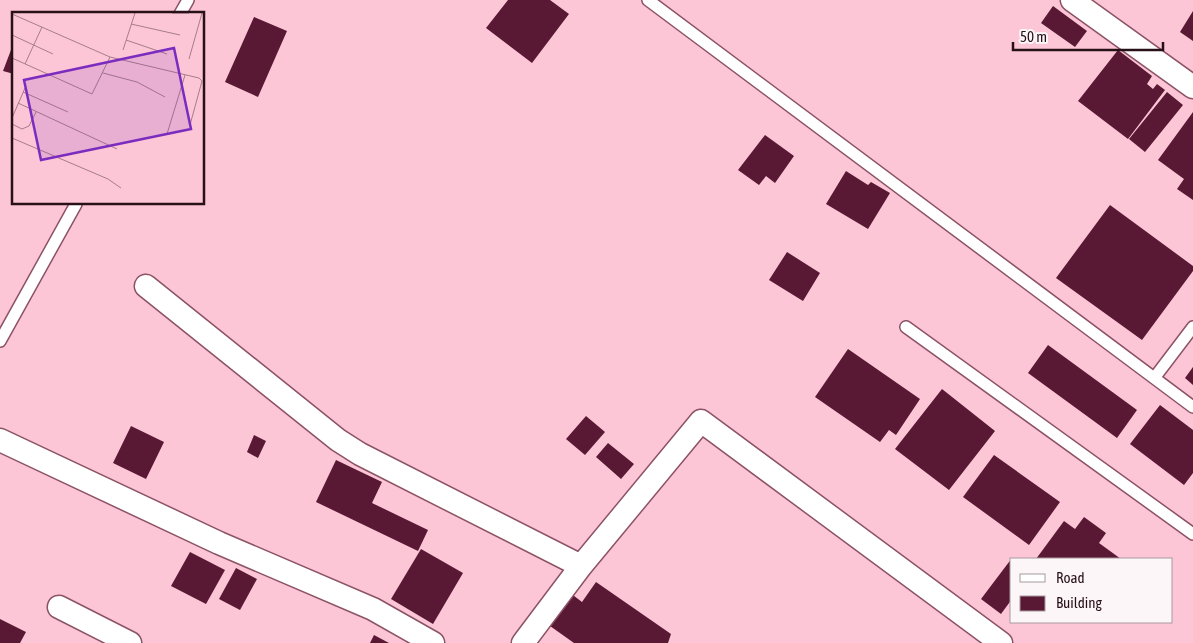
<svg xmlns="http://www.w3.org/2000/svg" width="1193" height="643" font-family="'Asap Condensed',sans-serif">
<rect width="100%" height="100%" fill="#fcc6d6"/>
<path fill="#591834" d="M508 0H550L569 14 532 63 486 28Z
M1053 6 1087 31 1075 47 1041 23Z
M1193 11V41L1180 32Z
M254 17 287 31 258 97 225 82Z
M14 42V74L3 71Z
M1118 50 1152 76 1147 84 1153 89 1157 84 1165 90 1128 139 1078 101Z
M1167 92 1183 105 1145 152 1129 139Z
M1193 112V200L1177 189 1184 179 1158 160Z
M765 135 794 156 775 183 766 176 759 185 738 170Z
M846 171 868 185 871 182 890 193 868 229 826 204Z
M1110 205 1193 266V271L1142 340 1056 278Z
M787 252 820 273 803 301 769 280Z
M1048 345 1137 410 1117 438 1028 373Z
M848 349 920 399 896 435 889 430 880 442 815 397Z
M1193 367V385L1185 378Z
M942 389 995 431 949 490 895 449Z
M1160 405 1193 430V473L1184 485 1130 444Z
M586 416 605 432 585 455 566 439Z
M131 426 164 442 146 479 113 463Z
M254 435 266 441 258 458 247 452Z
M608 443 634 464 621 479 596 457Z
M994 455 1060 502 1029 545 963 497Z
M336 460 382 482 372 503 428 530 418 551 316 502Z
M1084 517 1106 533 1099 543 1121 559H1036L1064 521 1075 529Z
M421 549 463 573 433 624 391 599Z
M190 552 225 570 206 604 171 586Z
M1012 558V599L1001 614 981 599Z
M236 568 257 579 240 610 219 599Z
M596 582 671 634 668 643H574L543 621 565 589 582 602Z
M0 619 26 632 20 643H0Z
M374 635 389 643H370Z"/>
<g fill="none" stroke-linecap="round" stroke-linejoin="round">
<g stroke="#8c5266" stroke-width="14">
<path id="service" d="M648 0 1193 407
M180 14 188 0
M906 327 1193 534
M0 341 76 204
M1155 377 1193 327"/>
</g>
<g stroke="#8c5266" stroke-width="25">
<path id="minor" d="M1072 0 1193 87
M146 286 338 440 360 454 581 566
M0 440 219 543 373 609 433 643
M59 607 130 643
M523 643 581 566 701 421 1001 643"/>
</g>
<use href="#service" stroke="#fff" stroke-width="11"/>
<use href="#minor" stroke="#fff" stroke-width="22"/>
</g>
<g transform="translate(12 12)">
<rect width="192" height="192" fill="#fcc6d6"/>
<path fill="none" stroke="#a77d8a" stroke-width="1" d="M160 1H177M0 2 98 45 187 66 190 69 178 113M119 12 168 23M0 23 41 42M114 28 155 42M111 38 123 1M0 46 80 82 98 45M177 47 190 1M13 52 30 15M91 61 125 70 153 85M11 80 56 100M6 91 105 137M0 106 13 76M0 112 10 117 17 114 24 100M155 122 173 63M0 126 96 167 109 176"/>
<path fill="#7b2cbf" fill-opacity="0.15" stroke="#7b2cbf" stroke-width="2.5" d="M162 36 179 117 29 148 12 68Z"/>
<rect width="192" height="192" fill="none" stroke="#281019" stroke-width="2.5"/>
</g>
<rect x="1010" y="558" width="162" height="65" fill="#fdf6f8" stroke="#a89a9f"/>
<rect x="1020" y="574" width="25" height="8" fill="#ffffff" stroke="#a89a9f"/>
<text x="1056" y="583" font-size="15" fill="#281019">Road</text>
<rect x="1020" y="596" width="25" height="15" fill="#591834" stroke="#a89a9f"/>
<text x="1056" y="608" font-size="15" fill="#281019">Building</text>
<path d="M1013 42v8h150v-8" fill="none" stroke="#281019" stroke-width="2.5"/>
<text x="1020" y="42" font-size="15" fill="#281019" stroke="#fdf6f8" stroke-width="4" paint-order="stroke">50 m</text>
</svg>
